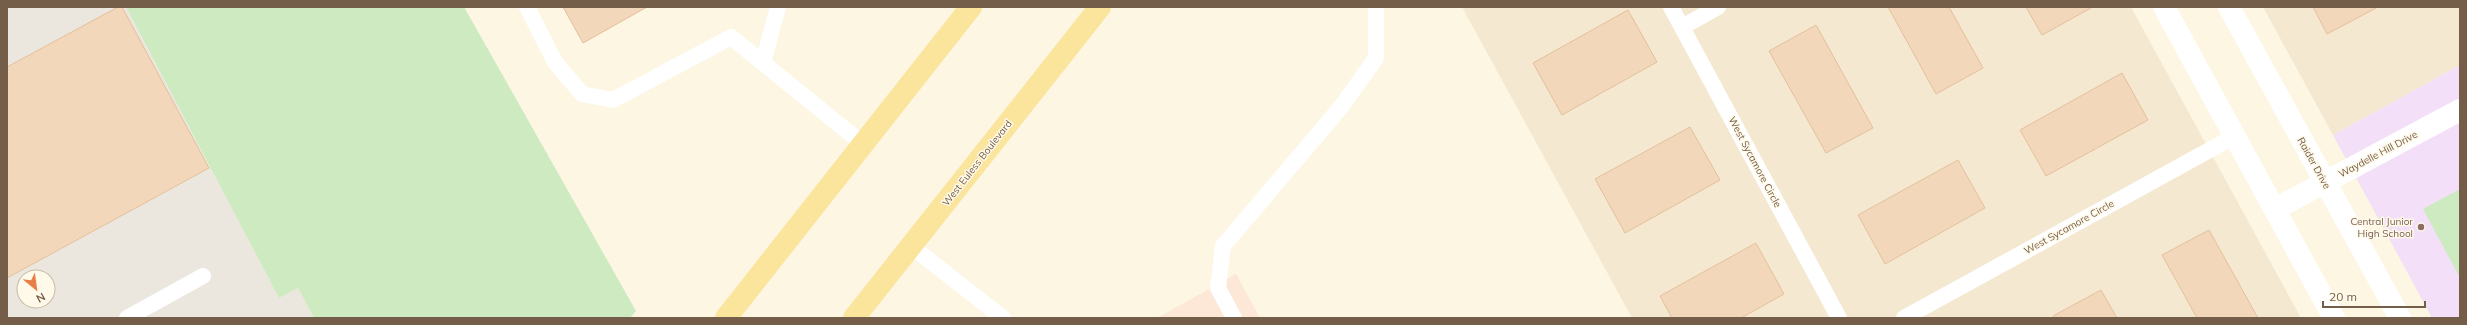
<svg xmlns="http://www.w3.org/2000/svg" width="2467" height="325" font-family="Mulish,sans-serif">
<rect width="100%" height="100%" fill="#fcf6e3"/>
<path fill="#f4e8d1" d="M1462 7H2131L2301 318H1632Z
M2263 7H2460V65L2333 135Z"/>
<path fill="#fde7d6" d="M1236 274 1260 318H1157Z"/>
<path fill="#ebe6de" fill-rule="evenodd" d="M7 7H126L279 298 298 288 314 318H7ZM24 277H48V301H24Z"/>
<path fill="#f3e0f8" d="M2460 65V318H2432L2333 135Z"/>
<path fill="#cdeac1" d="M126 7H464L636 311 630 318H314L298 288 279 298Z
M2460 189V278L2423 209Z"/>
<path fill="#f2d7ba" stroke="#e4c09b" d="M118 7H122L209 168 7 278V67Z
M563 7H647L583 43Z
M1888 7H1949L1983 68 1936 94Z
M2026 7H2090L2091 8 2042 35Z
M2313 7H2378L2327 34Z
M1628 10 1657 62 1562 115 1533 63Z
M1816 25 1873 128 1826 153 1769 51Z
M2122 73 2148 120 2046 176 2020 130Z
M1690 127 1720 180 1625 233 1595 179Z
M1958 160 1985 208 1885 264 1858 215Z
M2209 230 2258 318H2197L2162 255Z
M1756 243 1784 294 1741 318H1672L1660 296Z
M2101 290 2117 318H2054L2053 316Z"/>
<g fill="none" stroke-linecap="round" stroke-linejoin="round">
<path stroke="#fff" stroke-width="16" d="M527 7 555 62 582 94 613 100 731 37 863 144
M1671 7 1839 318
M1682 27 1718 7
M763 63 778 7
M911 246 1003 318
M127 318 203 276
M1234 318 1218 288 1223 246 1341 107 1376 58V7
M1904 318 2235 136"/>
<path stroke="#fff" stroke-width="22" d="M2275 209 2460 110"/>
<path stroke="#fff" stroke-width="22" d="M2164 7 2334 318
M2229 7 2400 318"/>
<path stroke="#fbe49b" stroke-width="22" d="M726 318 971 7
M854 318 1100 7"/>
</g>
<circle fill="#8d6e63" stroke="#fff9e9" stroke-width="1.5" cx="2421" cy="227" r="4"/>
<g text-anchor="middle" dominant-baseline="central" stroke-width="3" stroke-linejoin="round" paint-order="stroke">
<g font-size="10" fill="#745e49" stroke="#fff9e9">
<text transform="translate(2378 154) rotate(-28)">Waydelle Hill Drive</text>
<text transform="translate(1755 162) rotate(62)">West Sycamore Circle</text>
<text transform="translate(977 163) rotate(-52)">West Euless Boulevard</text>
<text transform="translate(2314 163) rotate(61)">Raider Drive</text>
<text transform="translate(2069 227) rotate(-29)">West Sycamore Circle</text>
</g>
<g font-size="10" fill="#785e54" stroke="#fff9e9" text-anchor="end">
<text x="2413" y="221">Central Junior<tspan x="2413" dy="12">High School</tspan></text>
</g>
</g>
<rect width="2467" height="325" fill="none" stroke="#745e49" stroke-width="16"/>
<g transform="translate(36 289) rotate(151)"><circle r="19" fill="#fff9e9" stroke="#c7bba9"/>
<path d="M0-3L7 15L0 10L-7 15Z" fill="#e77f47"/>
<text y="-6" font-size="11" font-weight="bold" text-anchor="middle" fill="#745e49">N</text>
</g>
<path d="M2323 301v6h102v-6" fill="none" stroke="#745e49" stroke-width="2"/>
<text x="2329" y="301" font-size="12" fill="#745e49" stroke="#fff9e9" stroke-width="3" paint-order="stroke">20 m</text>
</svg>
